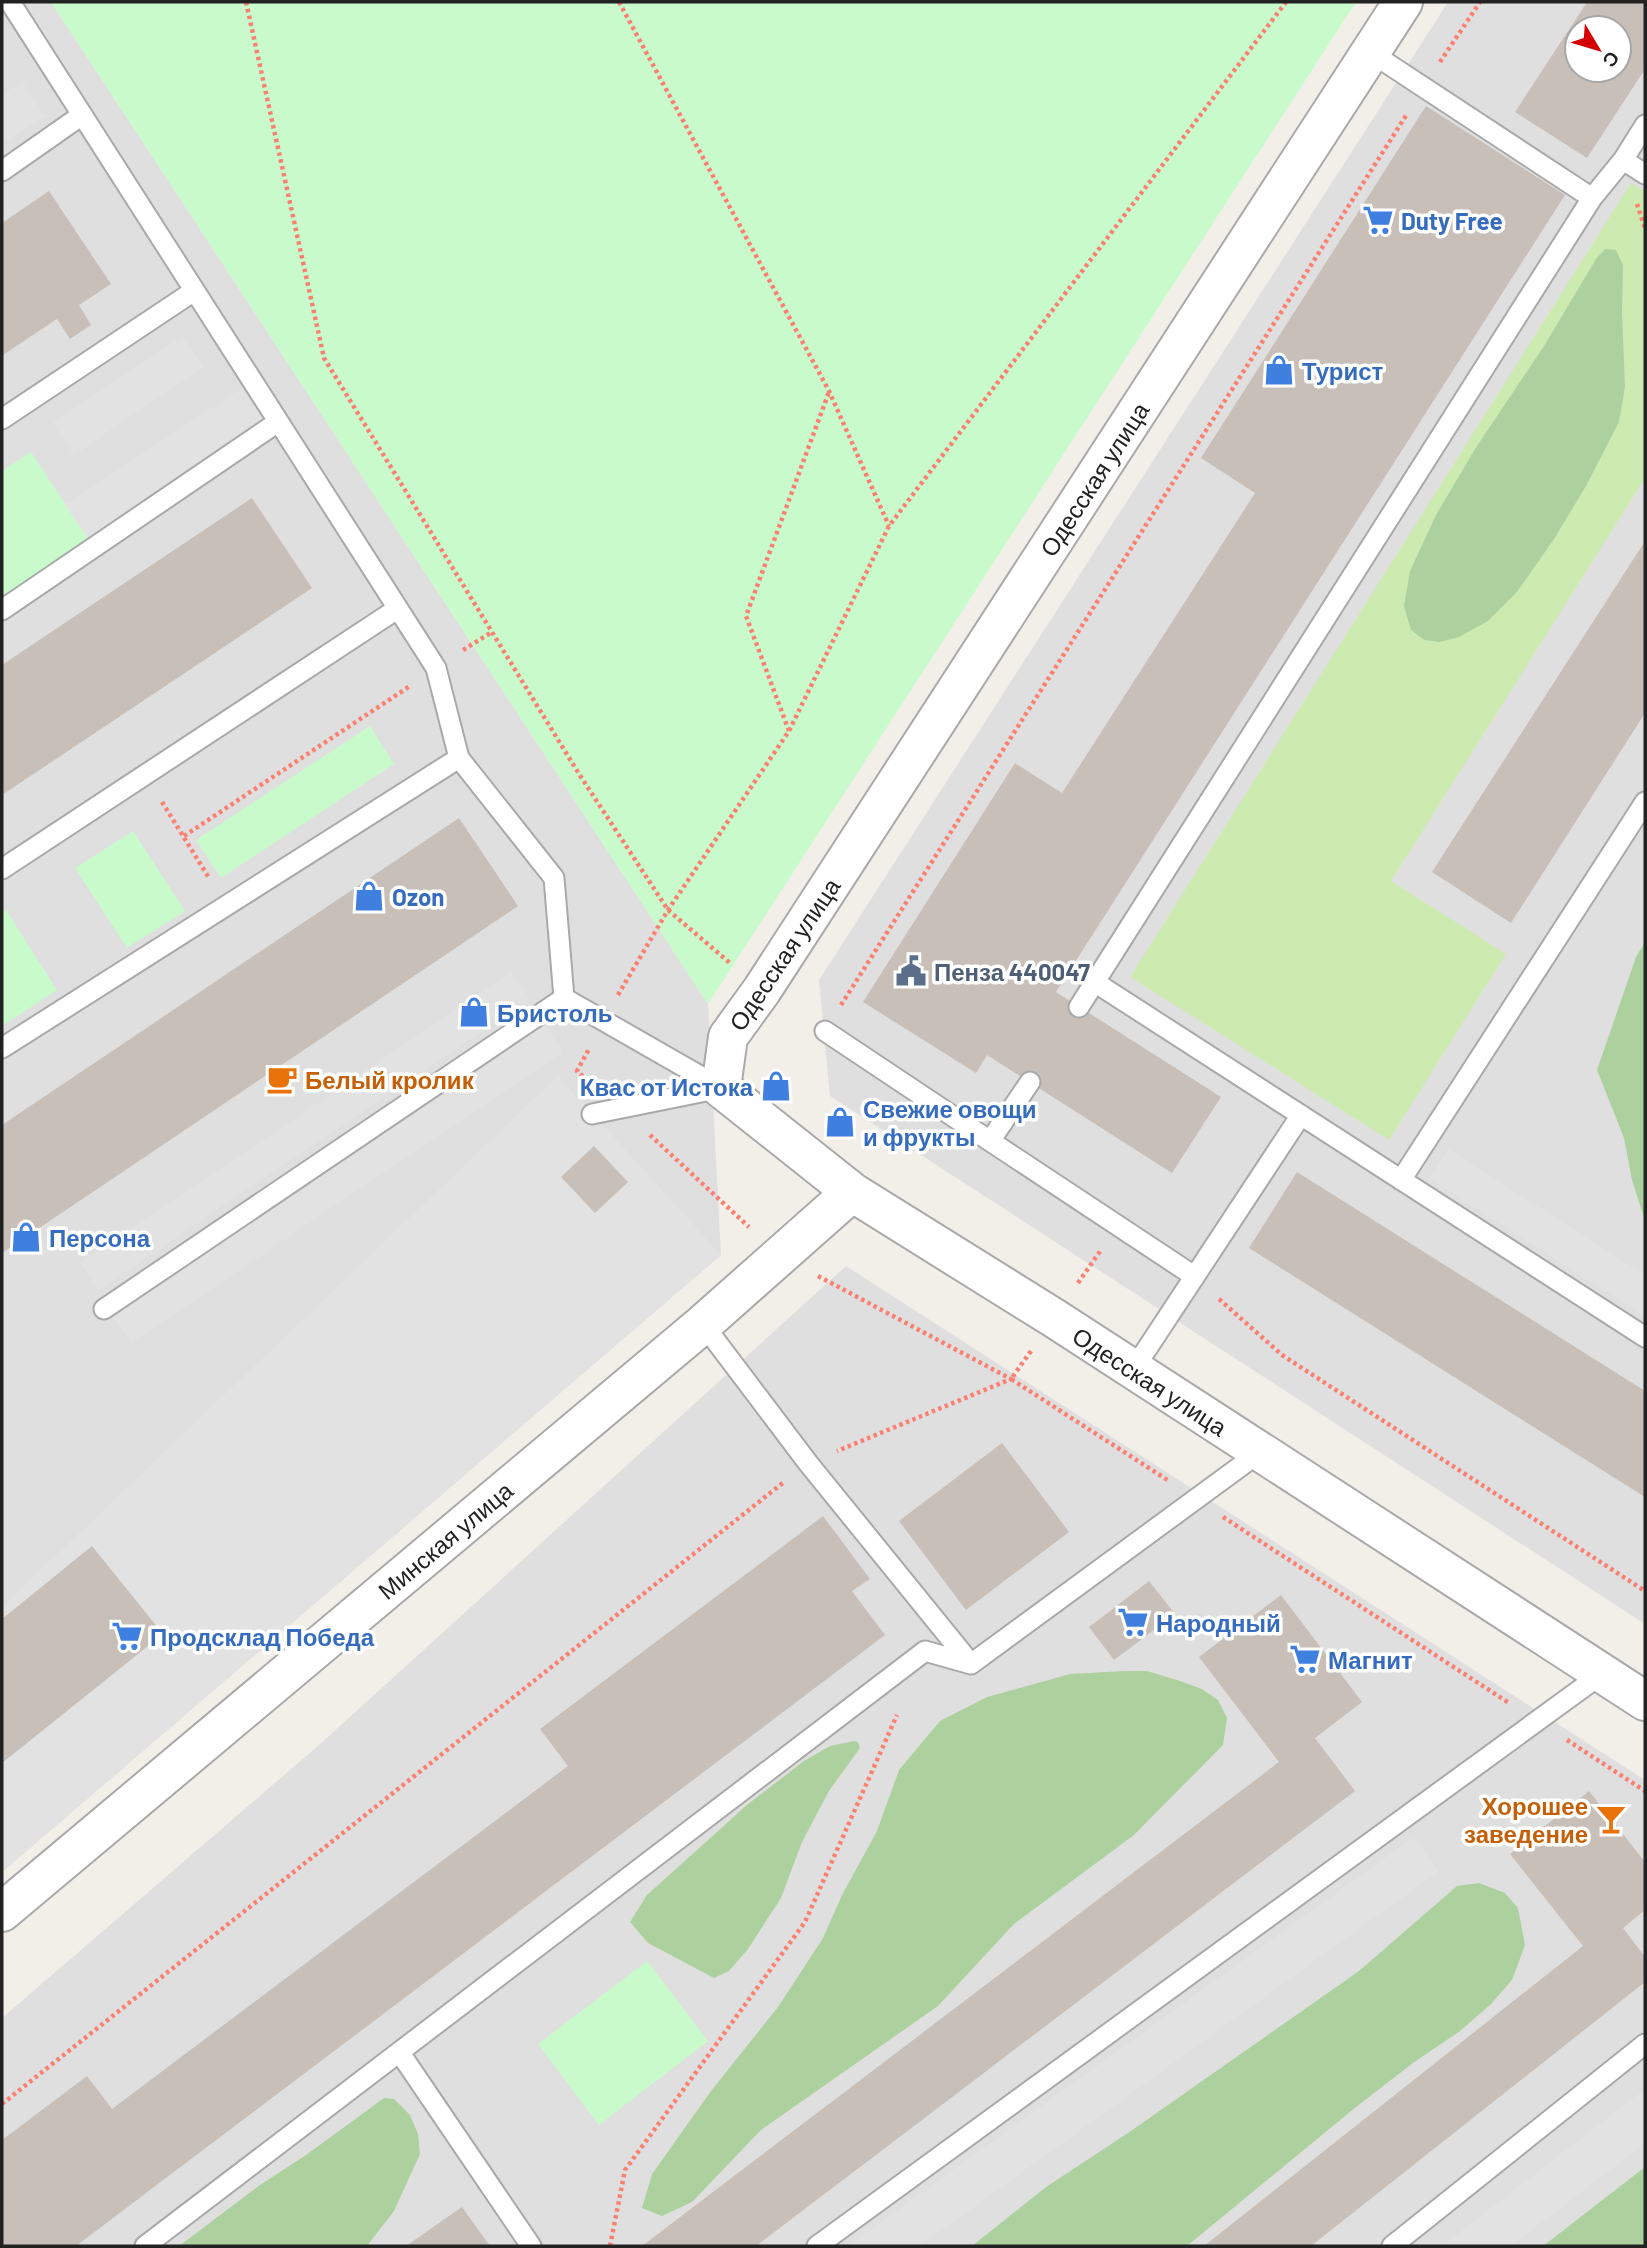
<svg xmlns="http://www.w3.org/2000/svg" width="1647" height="2248" font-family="Barlow,sans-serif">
<rect width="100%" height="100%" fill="#f2efe9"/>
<path fill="#e0dfdf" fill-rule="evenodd" d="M2 2H51L708 1004 721 1255 2 1872Z
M1448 2H1645V1624L830 1096 819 980ZM1577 28H1619V70H1577Z
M846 1266 1645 1780V2246H2V2018L319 1745Z"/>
<path fill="#cdebb0" d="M1631 183 1645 192V478L1391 881 1506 954 1389 1140 1130 977Z"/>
<path fill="#add19e" d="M1605 249 1616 250 1623 265 1622 312 1625 387 1619 422 1586 486 1554 539 1517 592 1488 621 1459 637 1440 642 1424 640 1411 630 1404 606 1410 571 1436 515 1475 449 1544 346 1596 259Z
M1645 942V1221L1632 1180 1624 1138 1597 1070 1636 957Z
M1124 1671H1147L1180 1681 1202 1689 1218 1700 1227 1718 1223 1745 1134 1835 1014 1924 938 2006 761 2130 692 2202 662 2216 642 2208 652 2174 711 2091 778 2007 823 1938 842 1895 877 1831 899 1770 940 1721 987 1697 1070 1674Z
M854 1741 858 1742 860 1748 829 1791 802 1842 781 1898 748 1949 729 1971 714 1978 648 1943 630 1922 647 1895 748 1804 804 1761 830 1746Z
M1479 1883 1505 1893 1518 1908 1525 1945 1512 1980 1491 2004 1460 2031 1413 2063 1356 2107 1187 2246H972L1046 2187 1128 2133 1359 1971 1457 1886Z
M384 2098 394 2099 410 2115 418 2134 420 2154 394 2211 367 2246H179L260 2185 306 2155Z
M1645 2167V2246H1543L1547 2243Z"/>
<path fill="#c8facc" d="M51 2H1356L708 1004Z
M31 452 89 540 2 598V471Z
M370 726 394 764 221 878 196 840Z
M133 831 185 911 127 948 75 868Z
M6 910 57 990 2 1026V912Z
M647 1961 708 2041 599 2125 538 2044Z"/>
<path fill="#e2e2e2" d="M22 81 45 116 2 144V95Z
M182 336 204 367 74 455 53 423Z
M242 388 265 423 89 540 65 505Z
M512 972 530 999 98 1290 80 1263Z
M545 1025 563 1052 131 1343 113 1316Z
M558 1076 721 1255 2 1872V1607Z
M1448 1149 1645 1275V1317L1429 1178Z
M1414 1837 1439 1871 920 2246H848Z
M1645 2089V2143L1511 2246H1442Z"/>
<path fill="#c7bfb8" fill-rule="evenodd" d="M1587 2H1645V69L1587 158 1515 112ZM1577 28H1619V70H1577Z
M1426 106 1565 195 1056 992 1221 1097 1172 1173 987 1055 976 1073 863 1002 1015 763 1062 793 1255 493 1201 458Z
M49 191 111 284 79 305 91 325 70 339 57 319 3 355 2 223Z
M252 498 312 588 2 795V665Z
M1645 541V713L1511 923 1432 872Z
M459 818 518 906 2 1253V1125Z
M594 1146 628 1182 595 1213 561 1177Z
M1297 1172 1645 1391V1497L1249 1248Z
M1002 1443 1069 1532 966 1610 899 1521Z
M823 1516 870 1579 852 1591 885 1635 76 2246H2V2140L87 2076 112 2109 568 1766 540 1729Z
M92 1546 163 1634 2 1763V1619Z
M1149 1581 1175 1614 1114 1660 1089 1627Z
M1281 1595 1362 1702 1315 1738 1355 1791 756 2246H642L1279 1762 1199 1657Z
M1589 1791 1645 1862V1910L1623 1928 1645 1957V1982L1311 2246H1204L1583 1946 1510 1854Z
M462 2207 490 2246H406Z"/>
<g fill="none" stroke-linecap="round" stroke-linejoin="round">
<g stroke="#a9a9a9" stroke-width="23">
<path id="lane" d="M10 2 436 668 459 758
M1370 52 1592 198 1623 160 1645 125
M1623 160 1645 174
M2 171 82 115
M2 419 194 291
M2 610 278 422
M2 869 397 609
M1096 983 1645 1337
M1079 1007 1592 198
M825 1031 990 1141 1030 1082
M2 1048 459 758 554 878 564 998 721 1088 592 1114
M990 1141 1194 1276
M1401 1180 1645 802
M104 1309 564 998
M703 1324 808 1463 971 1664
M1133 1370 1301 1115
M400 2053 531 2246
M145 2246 925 1651 971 1664 1260 1452
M817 2246 1603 1673
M1392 2246 1645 2044"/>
</g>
<g stroke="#a9a9a9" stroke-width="42">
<path id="street" d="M1403 2 762 990 728 1037 721 1088 852 1192 1054 1318 1645 1701
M2 1912 703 1324 852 1192"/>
</g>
<path stroke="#fa8072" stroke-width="4.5" stroke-dasharray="3.5 3.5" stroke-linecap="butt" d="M246 2 324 358 579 774 668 910 730 963
M619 2 829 391 889 526
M1440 62 1480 2
M1637 204 1645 228
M463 650 492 632
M789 731 746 616 829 392
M162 802 209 878
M184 836 410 686
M618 995 668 910 789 731 889 526 1286 2
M841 1005 1407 114
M588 1081 577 1071 589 1049
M650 1135 749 1227
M818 1276 1011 1379 837 1451
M1078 1283 1101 1250
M1219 1299 1282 1355 1645 1591
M1031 1351 1011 1379 1169 1481
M1223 1517 1509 1703
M1567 1740 1645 1791
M2 2104 784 1482
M610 2246 625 2170 805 1922 897 1715"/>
<use href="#lane" stroke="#fff" stroke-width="19"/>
<use href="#street" stroke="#fff" stroke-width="38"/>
</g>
<defs>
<g id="supermarket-bare" transform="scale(2.415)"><path d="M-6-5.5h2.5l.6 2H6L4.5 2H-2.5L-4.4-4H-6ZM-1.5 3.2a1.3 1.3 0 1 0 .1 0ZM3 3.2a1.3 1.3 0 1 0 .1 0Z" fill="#3f7fe0" stroke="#fff" stroke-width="2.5" paint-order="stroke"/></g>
<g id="shop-bare" transform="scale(2.415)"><path d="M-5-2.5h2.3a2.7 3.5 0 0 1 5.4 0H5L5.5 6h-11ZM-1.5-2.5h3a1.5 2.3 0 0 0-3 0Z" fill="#3f7fe0" stroke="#fff" stroke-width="2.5" paint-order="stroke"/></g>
<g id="civic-bare" transform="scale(2.415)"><path d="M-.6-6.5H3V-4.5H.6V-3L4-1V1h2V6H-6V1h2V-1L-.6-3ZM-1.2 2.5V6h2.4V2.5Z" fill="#5c6f8a" stroke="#fff" stroke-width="2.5" paint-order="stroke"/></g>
<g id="cafe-bare" transform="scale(2.415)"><path d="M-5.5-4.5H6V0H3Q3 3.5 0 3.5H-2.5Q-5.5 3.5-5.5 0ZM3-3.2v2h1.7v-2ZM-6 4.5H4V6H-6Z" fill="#e8710a" stroke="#fff" stroke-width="2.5" paint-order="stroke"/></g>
<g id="bar-bare" transform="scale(2.415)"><path d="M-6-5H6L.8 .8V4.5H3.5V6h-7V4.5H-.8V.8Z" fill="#e8710a" stroke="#fff" stroke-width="2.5" paint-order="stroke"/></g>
</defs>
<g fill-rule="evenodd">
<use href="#supermarket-bare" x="1378" y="220"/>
<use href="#shop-bare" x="1279" y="370"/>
<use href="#shop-bare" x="369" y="896"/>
<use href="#civic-bare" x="911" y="971"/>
<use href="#shop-bare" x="474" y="1012"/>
<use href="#cafe-bare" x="282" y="1079"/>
<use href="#shop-bare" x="776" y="1086"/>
<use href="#shop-bare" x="840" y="1122"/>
<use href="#shop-bare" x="26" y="1237"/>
<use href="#supermarket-bare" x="1133" y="1622"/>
<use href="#supermarket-bare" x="127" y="1636"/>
<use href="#supermarket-bare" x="1305" y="1659"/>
<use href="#bar-bare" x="1611" y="1819"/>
</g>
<g text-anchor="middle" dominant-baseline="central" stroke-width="7" stroke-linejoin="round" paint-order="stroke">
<g font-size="24" font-weight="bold" fill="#366cbe" stroke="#fff" text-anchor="start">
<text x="1401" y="220">Duty Free</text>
<text x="1302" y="370">Турист</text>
<text x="392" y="896">Ozon</text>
<text x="497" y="1012">Бристоль</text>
<text x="753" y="1086" text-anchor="end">Квас от Истока</text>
<text x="863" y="1108">Свежие овощи<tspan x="863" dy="28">и фрукты</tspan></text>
<text x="49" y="1237">Персона</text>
<text x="1156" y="1622">Народный</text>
<text x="150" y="1636">Продсклад Победа</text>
<text x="1328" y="1659">Магнит</text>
</g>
<g font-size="24" fill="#222" stroke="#fff">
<text transform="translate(1094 479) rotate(-57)">Одесская улица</text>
<text transform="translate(784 954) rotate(-56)">Одесская улица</text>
<text transform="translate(1150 1381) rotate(33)">Одесская улица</text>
<text transform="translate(445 1540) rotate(-40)">Минская улица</text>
</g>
<g font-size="24" font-weight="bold" fill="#4e5e75" stroke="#fff" text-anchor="start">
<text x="934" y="971">Пенза 440047</text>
</g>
<g font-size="24" font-weight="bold" fill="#c56008" stroke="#fff" text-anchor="start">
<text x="305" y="1079">Белый кролик</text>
<text x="1588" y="1805" text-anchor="end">Хорошее<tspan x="1588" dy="28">заведение</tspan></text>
</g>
</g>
<rect width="1647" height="2248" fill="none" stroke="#222222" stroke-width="7"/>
<g transform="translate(1598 49) rotate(128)"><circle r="33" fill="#ffffff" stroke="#a7a7a7" stroke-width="2"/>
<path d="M0-5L12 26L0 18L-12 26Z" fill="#d40000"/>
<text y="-10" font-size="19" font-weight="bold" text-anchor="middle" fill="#222222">С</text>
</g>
</svg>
